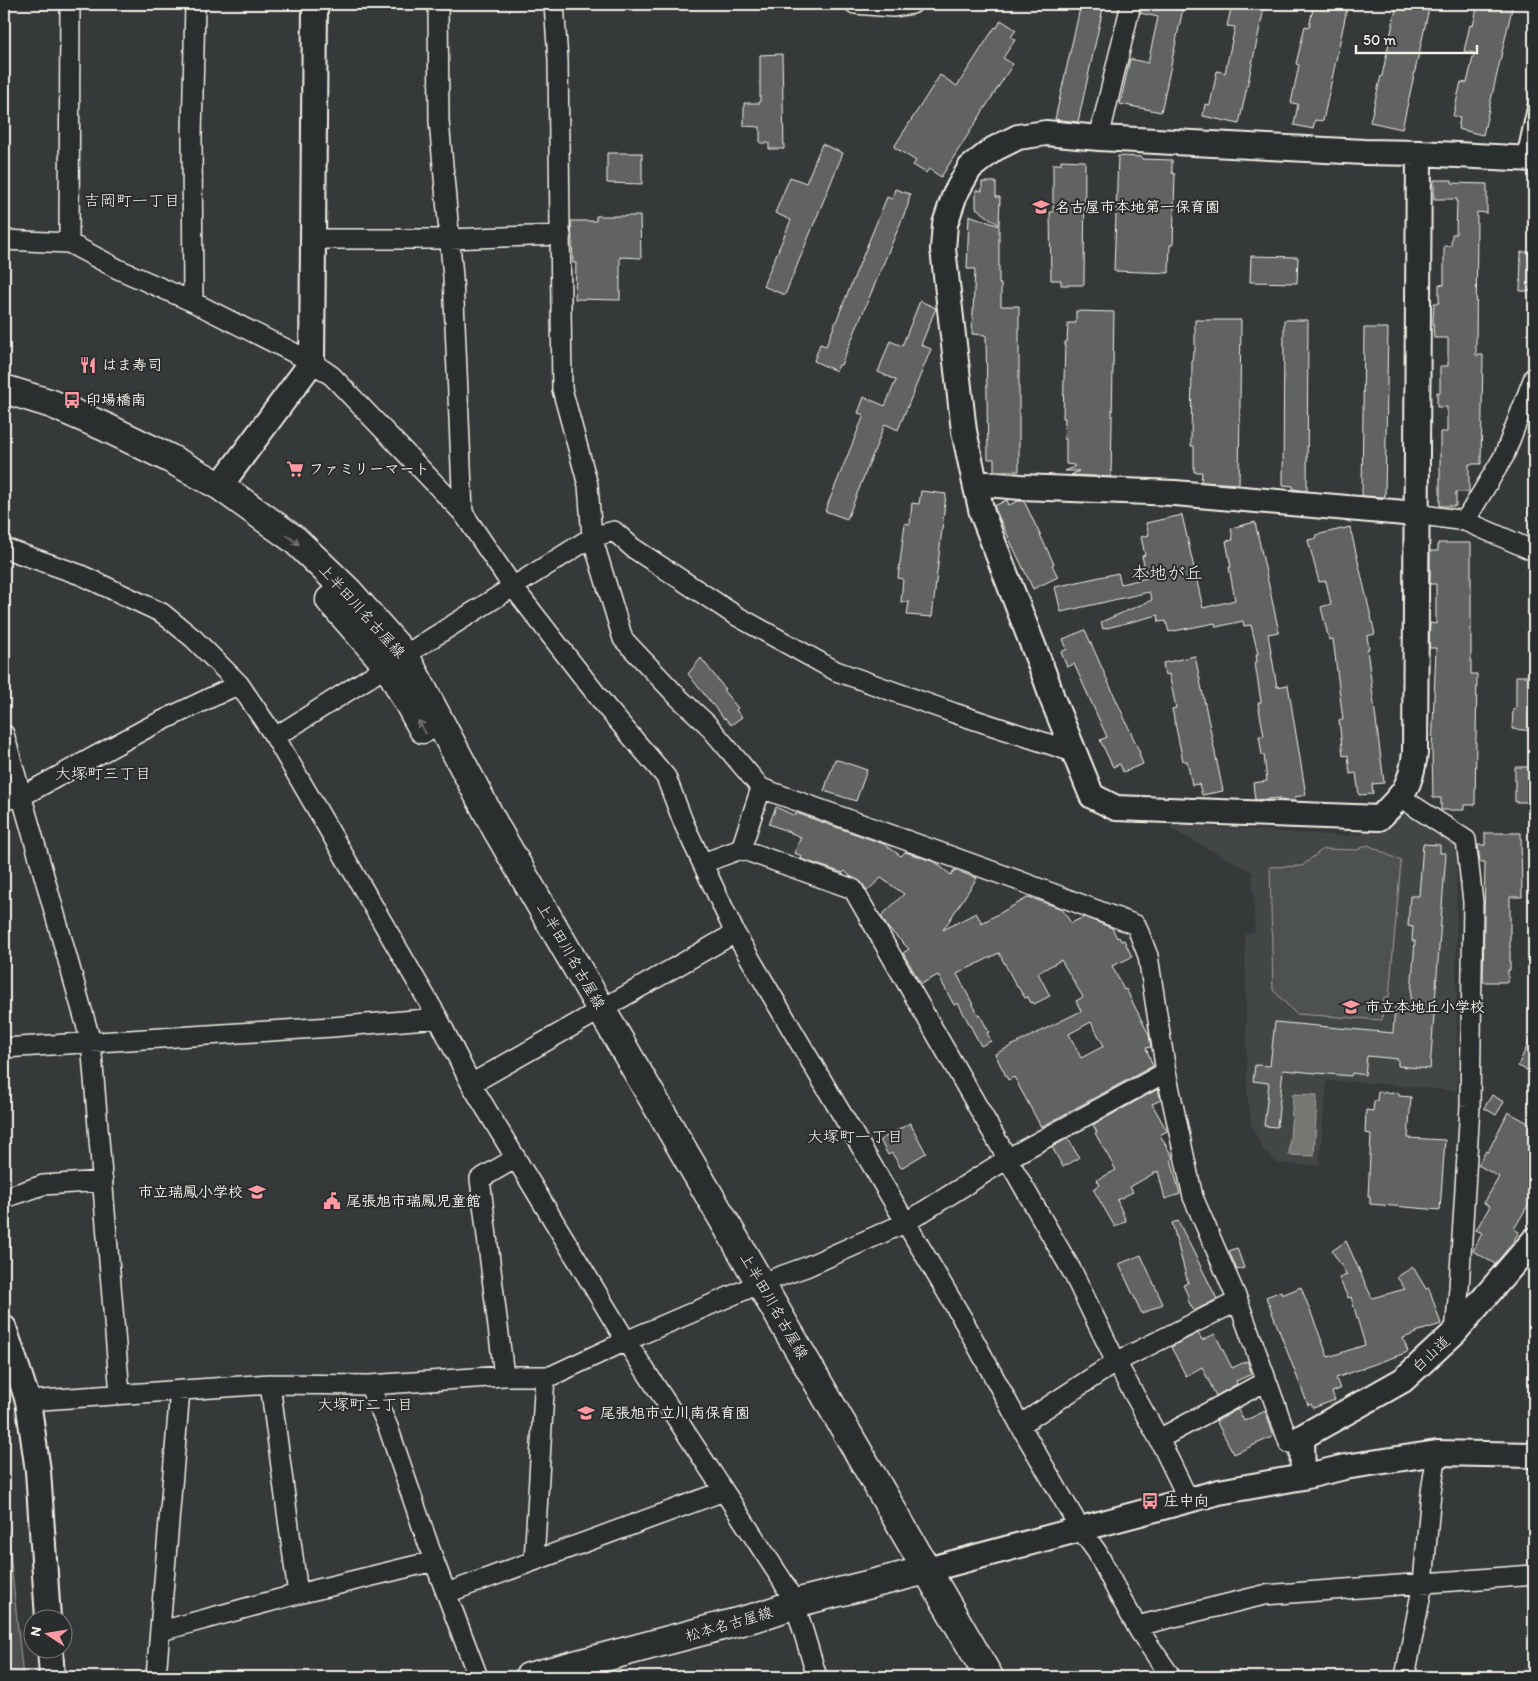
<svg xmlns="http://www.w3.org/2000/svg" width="1538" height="1681" font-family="Itim,'Klee One',sans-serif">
<rect width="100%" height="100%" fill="#363939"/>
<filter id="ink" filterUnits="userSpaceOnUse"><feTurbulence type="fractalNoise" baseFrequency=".02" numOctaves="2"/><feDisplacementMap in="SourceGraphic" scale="10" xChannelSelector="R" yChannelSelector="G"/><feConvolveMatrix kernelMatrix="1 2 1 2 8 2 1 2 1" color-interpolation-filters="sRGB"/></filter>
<g filter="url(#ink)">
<path fill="#434645" d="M1407 813 1451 843 1456 851 1457 1091 1373 1083 1327 1081 1319 1166 1277 1163 1264 1151 1252 1127 1247 1093 1245 934 1255 932 1252 872 1171 829 1172 824 1343 836 1362 834Z"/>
<path fill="#4e514f" stroke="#a1a19c" d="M1368 845 1401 861 1389 997H1384L1382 1020 1296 1014 1273 990 1270 867 1302 866 1323 849 1357 850Z
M4 1495 23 1677H4Z"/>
<path fill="#757572" stroke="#a8a7a1" d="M1293 1094 1317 1095 1314 1156 1289 1155Z"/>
<path fill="#616362" stroke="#f4f1e8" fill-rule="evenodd" d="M1081 4H1104L1078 122 1055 119Z
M1142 4H1184L1161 112 1120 104 1130 59 1148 63 1158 17 1140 13Z
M1232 4H1265L1239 124 1203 116 1205 104 1210 105 1217 71 1225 73 1235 27 1227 26Z
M1314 4H1348L1323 121 1315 120 1313 129 1294 125 1298 104 1291 103 1299 65 1296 64 1305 26 1309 27Z
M1397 4H1430L1402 129 1370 122 1381 76H1382Z
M1478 4H1513L1483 135 1458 129 1460 118 1453 116 1461 82 1467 83 1474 53 1464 51 1470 25 1473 26Z
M1001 20 1016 30 1011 37 1015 40 1003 58 1013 64 941 177 929 169 926 173 913 165 916 161 894 147 940 75 957 86 995 27 997 28Z
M782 54 784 149H769V143H760V127L744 126V103H760V55Z
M822 144 843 153 785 295 763 286 791 220 775 213 790 177 806 183Z
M607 153H642V184L607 183Z
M1118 156 1142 157V159L1172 160V173L1175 174 1173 245H1170L1169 273 1114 271Z
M1061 160 1085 161 1084 285H1061V280H1051L1050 212H1053V164H1061Z
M1434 180H1452V183L1487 184V213L1477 212 1476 355H1483L1481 464H1469V492H1456V506H1440V432H1447V407H1437V392L1440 393V366H1448V338H1434L1433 321 1434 303H1439V284L1444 285V246H1451L1452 234H1456L1457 199H1434Z
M982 182H996V197H1000L999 225 976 208V190L982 191Z
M895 189 910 194 908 205 841 365H839L836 371 814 361 820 344 826 346 887 197 892 199Z
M969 215 999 226V284H1001V306H1019V471H994V459H988L986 336 985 335 972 334 975 269H967Z
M596 216H640L641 258 620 257V300L575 299 576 263H573L571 221H596Z
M1521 252H1534V291H1520Z
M1251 256 1298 257 1297 283 1250 282Z
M920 301 936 308 921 345 931 349 898 430 885 424 847 519 825 511 864 415 858 413 864 397 885 406 896 380 878 372 890 341 902 346Z
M1076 311 1114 312 1111 477 1071 475 1079 471H1065L1074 467V465L1066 464V439H1064L1065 418H1063L1065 342H1067L1068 323H1076Z
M1195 320H1241L1239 484 1201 482 1202 472H1194V446H1191L1192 362 1193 352H1195Z
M1284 320H1308L1307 491 1293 489V486L1283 485Z
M1364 328H1388L1385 497 1362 496Z
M921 491 946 494 932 617 907 615 909 602H901L903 579 898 578 905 523 910 524 912 503 919 504Z
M1007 500 1009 505 1018 501H1024L1054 564 1052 565 1058 577 1033 589 995 509 994 506Z
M1182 515 1203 608 1235 600 1229 567H1231L1226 541 1233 540 1231 528 1255 522 1279 632 1268 634 1277 687 1288 685 1306 795 1295 797 1296 801H1282V798L1255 800 1253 783 1267 781 1264 755H1262L1259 736H1264L1258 703 1261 702 1255 663 1257 662 1256 654H1258L1251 625 1244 626 1243 621 1216 627 1215 623 1169 632 1166 621 1159 622 1158 615 1103 629 1101 622 1152 600 1149 592 1061 612 1055 587 1118 573 1121 584 1147 578 1142 556 1145 555 1141 537 1149 535 1146 523Z
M1350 527 1375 634 1367 636 1369 649H1367L1384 783 1372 784 1373 794 1359 795 1356 773 1350 774 1348 755 1343 756 1339 720H1343L1333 639 1329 640 1321 607 1331 604 1326 581 1319 582 1308 540 1317 538 1316 535Z
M1438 543H1471V674H1477L1475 805H1464V810H1441V798H1433L1432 750 1436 648H1429L1430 623 1436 624V584H1430V551H1438Z
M1085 630 1140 753 1139 754 1143 764 1123 772 1120 764 1113 767 1100 740 1107 737 1074 664 1067 667 1061 652 1067 649 1063 639Z
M1195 656 1223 791 1202 795 1199 784 1192 785 1187 761H1183L1172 709 1176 708 1169 674 1165 675 1163 663Z
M701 658 725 689 723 690 738 708 736 710 742 717 731 725 725 718 724 719 688 674Z
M1516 676H1534V731L1512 729 1513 709H1516Z
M835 759 867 770 856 801 824 791Z
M1515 767H1534V802H1515Z
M776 807 795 816 796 813 884 844 901 856 905 852 935 862 951 875 954 870 977 878 943 930 976 913 982 923 1029 897 1062 909 1071 923 1084 917 1112 928 1117 938 1119 937 1121 941 1124 940 1132 957 1112 966 1124 990 1126 989 1149 1035 1151 1047 1146 1048 1153 1066 1041 1127 1014 1077 1008 1080 995 1054 1081 1011 1076 1001 1083 997 1061 960 1038 973 1050 996 1034 1004 1033 1002 1031 1003 1028 997 1025 998 1018 987H1017L999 953 957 974 979 1016 980 1015 989 1032 987 1033 991 1041 981 1046 958 1003 954 1005 938 975 921 984 903 953 909 949 888 928 881 916 904 894 881 878 867 891 862 883 850 876 845 871 843 873 801 859 802 856 794 853 801 837 769 824ZM1091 1022 1104 1046 1081 1058 1069 1034Z
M1485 833H1521L1522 897H1510V970H1508V982H1483L1485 862H1480L1478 845H1485Z
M1423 844 1440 845V853H1446L1430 1069 1398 1066V1059L1367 1056 1365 1075 1352 1073 1351 1076 1283 1070 1277 1127 1264 1126 1269 1083 1253 1081 1255 1065 1270 1066 1275 1022 1393 1033 1395 1007 1407 1008V1006H1410L1415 941H1412L1413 927 1408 926 1410 896H1419Z
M1534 1031V1073L1518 1066Z
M1158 1089 1161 1100 1152 1104 1167 1131 1160 1135 1173 1158 1171 1159 1180 1194 1165 1199 1158 1171 1130 1187 1133 1192 1117 1200 1126 1221 1115 1227 1093 1189 1100 1185 1097 1180 1116 1170 1095 1133 1097 1132 1093 1125Z
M1378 1092 1399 1093V1096L1411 1097 1408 1138 1445 1140 1440 1210 1370 1204V1197H1368L1371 1134 1365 1133 1366 1110 1373 1111 1374 1101H1377Z
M1492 1095 1504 1102 1496 1115 1484 1108Z
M1508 1112 1534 1126V1195L1514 1229 1519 1232 1511 1245 1495 1264 1473 1251 1482 1233 1476 1230 1490 1206 1484 1203 1499 1177 1478 1165 1486 1151 1488 1152Z
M910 1123 926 1153 901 1168 892 1153 888 1155 880 1140Z
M1068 1138 1079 1158 1063 1167 1052 1147Z
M1178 1221 1217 1299 1194 1311 1187 1299 1189 1298 1183 1285 1188 1283 1172 1223Z
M1346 1241 1372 1298 1405 1289 1397 1277 1413 1267 1426 1289 1429 1288 1441 1324 1416 1332 1417 1333 1403 1338 1408 1352 1336 1378 1340 1389 1332 1392 1335 1400 1313 1408 1311 1404 1308 1405 1266 1297 1281 1291 1282 1295 1301 1287 1328 1357 1365 1345 1351 1297 1348 1298 1339 1278 1347 1275 1332 1251Z
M1237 1248 1244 1268 1237 1270 1229 1251Z
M1141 1255 1163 1304 1142 1314 1119 1264Z
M1198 1333 1202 1340 1215 1334 1232 1368 1247 1361 1252 1374 1236 1381 1237 1384 1216 1396 1202 1367 1186 1376 1171 1347Z
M1238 1409 1244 1421 1265 1411 1274 1436 1234 1454 1216 1421Z"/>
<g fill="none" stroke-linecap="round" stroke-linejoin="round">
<g stroke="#f4f1e8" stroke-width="14">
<path id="service" d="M1522 158 1534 103"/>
</g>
<g stroke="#f4f1e8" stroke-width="22">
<path id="minor" d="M438 4 439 121 453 277 463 513
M554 4 558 60 562 389 588 485 592 537 623 639 678 697 707 724 761 788 1017 880 1136 925 1148 956 1166 1072 1193 1197 1238 1301 1289 1443 1302 1437
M855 4 892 7 912 4
M1099 138 1131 4
M314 239H449L561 235
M4 240 69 243 118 269 193 302 312 362 332 376 463 513 513 587 607 708 666 777 684 824 735 933 962 1318 1020 1425 1081 1530 1097 1552 1117 1591 1140 1632 1171 1677
M69 243 70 4
M193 302 192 136 195 4
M1416 514 1465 521 1534 551
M1465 521 1504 456 1534 377
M4 548 81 575 162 613 194 639 239 684 275 737 438 1018 471 1084 626 1341 782 1580 795 1604 817 1677
M4 734 91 1042 120 1394
M275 737 592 537 614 531 633 548 735 615 836 671 954 713 1073 752
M1400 797 1466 840 1473 902 1470 1106 1459 1288 1455 1332
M4 800 22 796 147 728 239 684
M741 849 761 788
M703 863 741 849 853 889 1073 1273 1116 1362 1159 1439 1189 1501
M4 1048 332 1027 438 1018
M471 1084 735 933
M4 1198 43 1185 103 1181
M504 1376 480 1179 516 1158
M270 1384 298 1594
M369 1385 388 1427 434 1561 478 1677
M28 1401 270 1384 369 1385 504 1376H551L626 1341 761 1283 806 1267 905 1223 1007 1159 1166 1072
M1020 1425 1116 1362 1238 1301
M1159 1439 1266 1381
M534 1561 545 1376
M447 1593 724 1491
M1137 1626 1264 1595 1534 1575
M161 1631 298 1594 434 1561
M156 1677 180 1390
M1405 1677 1423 1583 1431 1492 1437 1453"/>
</g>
<g stroke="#f4f1e8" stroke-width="28">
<path id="tertiary" d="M1419 153 1415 753C1411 787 1403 795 1379 818L1116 808 1092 796 1052 698 1047 682 982 513 975 483 964 431 943 249 945 224 955 194 970 168 994 149 1018 137 1046 133 1099 138 1364 152 1419 153 1534 159
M975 483 1021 487 1175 493 1416 514
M220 486 312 362 315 4
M4 1328 28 1401 38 1471 48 1618
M1303 1477 1302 1437 1403 1380 1455 1332 1534 1240
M927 1570 1219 1492 1303 1477 1345 1467 1437 1453 1534 1455
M50 1648 52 1677"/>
</g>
<g stroke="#f4f1e8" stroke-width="31">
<path id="secondary" d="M4 389 52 404 105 427 169 458 220 486 295 540 348 591 405 656 497 830 989 1677
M330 600 388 666 423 729
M529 1677 760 1616 795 1604V1603L927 1570"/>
</g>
<use href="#service" stroke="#2a2d2e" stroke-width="10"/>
<use href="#minor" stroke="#2a2d2e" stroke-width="19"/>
<use href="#tertiary" stroke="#2a2d2e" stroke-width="24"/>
<use href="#secondary" stroke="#2a2d2e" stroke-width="28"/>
</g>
<defs><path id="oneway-shaft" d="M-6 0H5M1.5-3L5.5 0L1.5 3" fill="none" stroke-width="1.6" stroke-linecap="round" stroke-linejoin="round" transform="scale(1.25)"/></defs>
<g stroke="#71726f">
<use href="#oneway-shaft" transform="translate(293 540) rotate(39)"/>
<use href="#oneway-shaft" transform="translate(422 727) rotate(-120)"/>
</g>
</g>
<defs>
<g id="school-bare" transform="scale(1.35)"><path d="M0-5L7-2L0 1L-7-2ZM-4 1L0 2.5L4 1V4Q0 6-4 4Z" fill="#ff9aa2" stroke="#2a2d2e" stroke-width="2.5" paint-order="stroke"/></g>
<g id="restaurant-bare" transform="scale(1.35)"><path d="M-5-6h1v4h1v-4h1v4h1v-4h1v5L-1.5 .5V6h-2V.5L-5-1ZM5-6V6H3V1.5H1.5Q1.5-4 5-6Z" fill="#ff9aa2" stroke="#2a2d2e" stroke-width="2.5" paint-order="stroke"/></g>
<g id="bus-bare" transform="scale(1.35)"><path d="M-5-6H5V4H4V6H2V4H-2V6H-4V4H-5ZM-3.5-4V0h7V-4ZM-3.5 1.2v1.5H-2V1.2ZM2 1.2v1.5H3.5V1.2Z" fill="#ff9aa2" stroke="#2a2d2e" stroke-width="2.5" paint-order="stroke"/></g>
<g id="supermarket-bare" transform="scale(1.35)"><path d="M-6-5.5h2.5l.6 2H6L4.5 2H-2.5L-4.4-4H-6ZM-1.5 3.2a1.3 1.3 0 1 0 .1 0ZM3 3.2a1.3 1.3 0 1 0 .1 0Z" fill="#ff9aa2" stroke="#2a2d2e" stroke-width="2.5" paint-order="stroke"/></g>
<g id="civic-bare" transform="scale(1.35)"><path d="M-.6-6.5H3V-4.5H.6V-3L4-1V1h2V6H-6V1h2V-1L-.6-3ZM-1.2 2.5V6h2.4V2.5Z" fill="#ff9aa2" stroke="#2a2d2e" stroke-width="2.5" paint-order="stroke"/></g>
</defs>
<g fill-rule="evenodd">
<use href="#school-bare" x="1041" y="207"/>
<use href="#restaurant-bare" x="88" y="365"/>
<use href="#bus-bare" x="72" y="400"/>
<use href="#supermarket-bare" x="295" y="469"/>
<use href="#school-bare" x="1351" y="1007"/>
<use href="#school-bare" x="257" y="1192"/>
<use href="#civic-bare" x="332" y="1201"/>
<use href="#school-bare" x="586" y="1413"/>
<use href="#bus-bare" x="1150" y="1501"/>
</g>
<g text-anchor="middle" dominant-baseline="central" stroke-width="4" stroke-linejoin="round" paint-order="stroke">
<g font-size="15" font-weight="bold" fill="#f4f1e8" stroke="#2a2d2e" text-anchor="start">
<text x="1055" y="207">名古屋市本地第一保育園</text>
<text x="102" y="365">はま寿司</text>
<text x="86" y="400">印場橋南</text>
<text x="309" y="469">ファミリーマート</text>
<text x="1365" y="1007">市立本地丘小学校</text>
<text x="243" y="1192" text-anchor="end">市立瑞鳳小学校</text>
<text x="346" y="1201">尾張旭市瑞鳳児童館</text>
<text x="600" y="1413">尾張旭市立川南保育園</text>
<text x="1164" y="1501">庄中向</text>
</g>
<g font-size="15" fill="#f4f1e8" stroke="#2a2d2e">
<text transform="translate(362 611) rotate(48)">上半田川名古屋線</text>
<text transform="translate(571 956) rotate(60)">上半田川名古屋線</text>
<text transform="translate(774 1306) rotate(60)">上半田川名古屋線</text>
<text transform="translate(1431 1354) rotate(-43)">白山道</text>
<text transform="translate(729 1624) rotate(-16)">松本名古屋線</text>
</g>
<g font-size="16" fill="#f4f1e8" stroke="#2a2d2e">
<text x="132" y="200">吉岡町一丁目</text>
<text x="103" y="773">大塚町三丁目</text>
<text x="855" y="1136">大塚町一丁目</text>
<text x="365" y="1404">大塚町二丁目</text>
</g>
<g font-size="18" fill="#f4f1e8" stroke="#2a2d2e">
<text x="1167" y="573">本地が丘</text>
</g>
</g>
<rect width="1538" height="1681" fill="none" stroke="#2a2d2e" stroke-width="20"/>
<rect x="10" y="10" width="1518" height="1661" fill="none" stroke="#f4f1e8" stroke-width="2" filter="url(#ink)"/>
<g transform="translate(48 1634) rotate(282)"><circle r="24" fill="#2a2d2e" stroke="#7b7b78"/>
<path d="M0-4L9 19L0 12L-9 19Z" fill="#ff9aa2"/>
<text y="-8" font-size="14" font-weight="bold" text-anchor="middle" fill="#f4f1e8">N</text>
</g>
<path d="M1356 45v8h121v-8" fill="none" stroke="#f4f1e8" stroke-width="2.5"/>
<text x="1363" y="45" font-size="15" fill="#f4f1e8" stroke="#2a2d2e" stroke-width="4" paint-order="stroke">50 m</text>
</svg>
